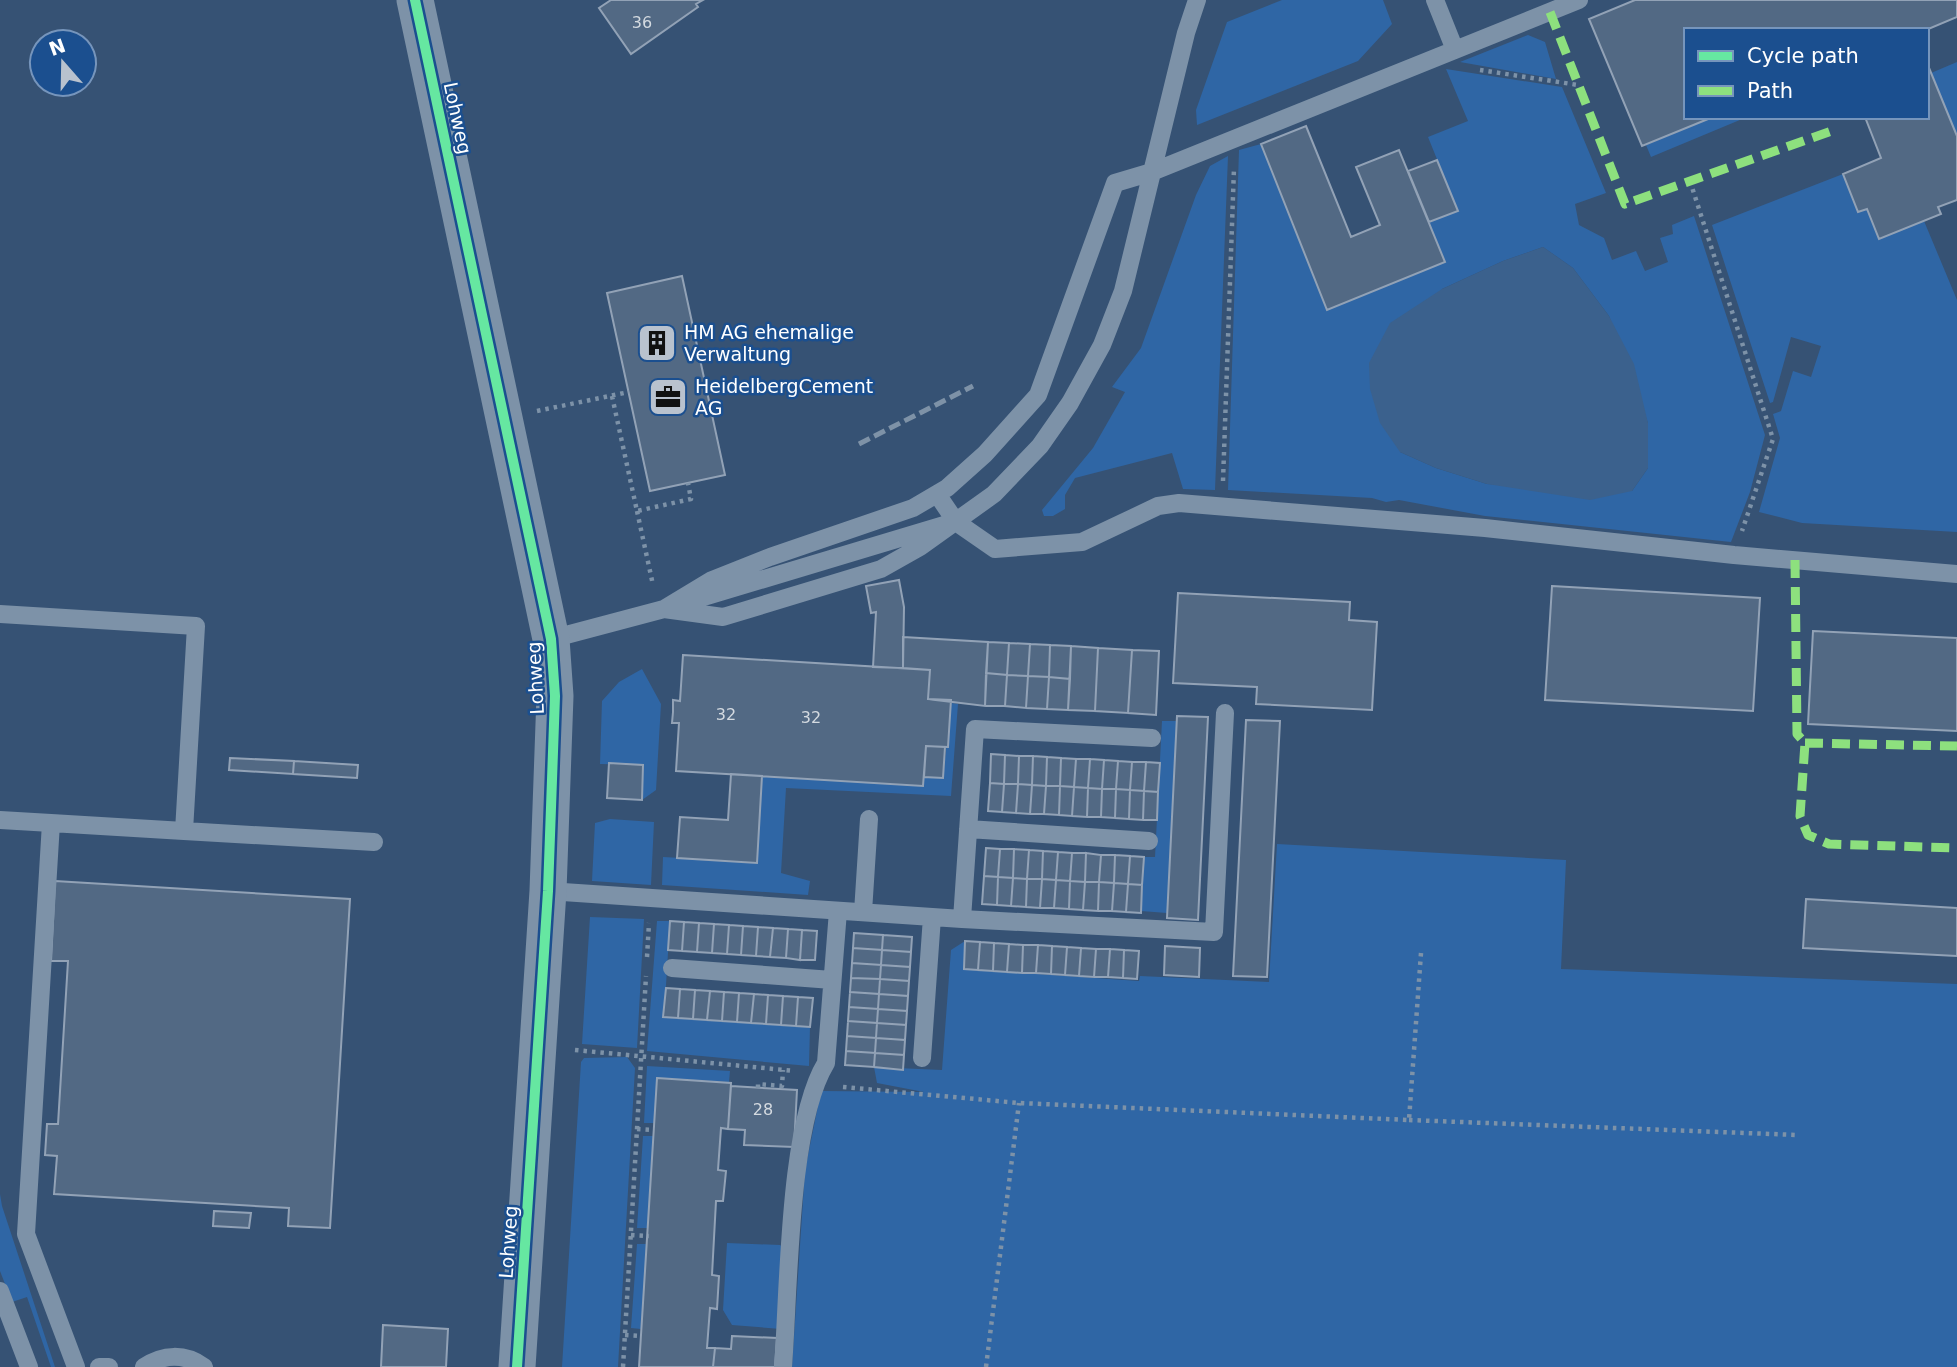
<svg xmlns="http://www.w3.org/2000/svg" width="1957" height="1367" font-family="'DejaVu Sans',sans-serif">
<rect width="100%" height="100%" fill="#365274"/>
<path fill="#2f66a5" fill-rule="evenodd" d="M1282 0H1383L1392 24 1358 61 1197 125 1196 110 1227 22Z
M1528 35 1545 42 1556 79 1460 62Z
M1957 62V136L1931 73Z
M1446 69 1562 87 1606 193 1575 204 1579 225 1604 238 1612 260 1636 251 1645 271 1668 262 1660 238 1673 234 1672 225 1694 216 1765 435 1750 492 1731 542 1485 516 1399 500 1386 502 1372 498 1228 490 1239 150 1261 144 1327 310 1444 262 1429 222 1458 211 1428 137 1468 121ZM1543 247 1573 268 1609 316 1648 423V468L1632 491 1487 484 1436 468 1400 452 1442 289 1503 261Z
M1713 117H1747L1651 157 1646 145Z
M1228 156 1215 490 1183 489 1172 453 1075 478 1065 495V509L1053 516H1044L1042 510 1093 448 1125 392 1112 387 1141 348 1196 195 1210 166Z
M1843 174 1858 212 1867 209 1879 239 1924 221 1957 300V532L1802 523 1759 512 1780 438 1773 414 1781 411 1793 371 1811 377 1821 346 1791 337 1773 402 1770 403 1712 225Z
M642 669 661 704 656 790 642 800 643 765 600 764 602 701 619 682Z
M951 703 958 704 951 796 786 788 781 873 810 881 808 895 662 885 663 857 757 862 762 776 943 778Z
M1162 721H1177L1167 913 1141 911 1144 857H1155Z
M610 819 654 822 651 885 592 881 595 823Z
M1277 844 1566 860 1561 969 1957 984V1367H792L805 1170 821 1091 924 1092 877 1083 874 1067 942 1070 951 950 965 941 964 969 1139 981 1140 976 1269 982Z
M590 917 644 919 637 1048 582 1044Z
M657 921H670L664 1017 810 1027 809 1066 647 1051Z
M627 1057 635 1068 618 1367H562L581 1062 584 1058Z
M647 1066 730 1071 729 1082 657 1078 654 1123H644Z
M643 1136H653L649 1228H637Z
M0 1194 2 1206 55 1367H51L27 1297 12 1302 0 1271Z
M727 1243 780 1245 786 1250 781 1329 732 1325 723 1310Z
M637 1244H648L641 1329 631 1328Z"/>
<path fill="#3b618d" d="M1543 247 1573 268 1609 316 1634 364 1648 423V468L1632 491 1590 500 1487 484 1436 468 1400 452 1380 423 1370 389 1369 363 1390 323 1442 289 1503 261Z"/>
<path fill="#526984" stroke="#92a2b6" stroke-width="2" d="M611 0H703L696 4 698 7 631 54 599 8Z
M1635 0H1957V17L1926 30H1686V117H1713L1642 146 1589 19Z
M1927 63 1957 136V200L1938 207 1941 214 1879 239 1867 209 1858 212 1843 174 1881 158 1865 117H1927Z
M1306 126 1351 237 1380 225 1356 167 1399 150 1445 262 1327 310 1261 144Z
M1437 160 1458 211 1429 222 1408 171Z
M682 276 725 475 650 491 607 293Z
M899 580 904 607 903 668 873 667 876 612 871 613 866 586Z
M1552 586 1760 598 1753 711 1545 700Z
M1178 593 1350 602 1349 620 1377 622 1372 710 1256 704 1257 687 1173 683Z
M1813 631 1957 638V731L1808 724Z
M903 637 988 642 985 706 928 699 930 670 903 668Z
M988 642 1009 643 1007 675 986 673Z
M1009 643 1030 644 1028 676 1007 675Z
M1030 644 1050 645 1049 677 1028 676Z
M1050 645 1071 646 1070 679 1049 677Z
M1071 646 1098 648 1095 711 1068 710Z
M1098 648 1132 650 1128 713 1095 711Z
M1132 650 1159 651 1156 715 1128 713Z
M683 655 930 670 928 699 951 700 948 747 926 746 923 786 676 771 679 723H672L673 712V700L680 701Z
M986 673 1007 675 1005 706H985Z
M1007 675 1028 676 1026 708 1005 706Z
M1028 676 1049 677 1047 709 1026 708Z
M1049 677 1070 679 1068 710 1047 709Z
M1177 716 1208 717 1198 920 1167 918Z
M1246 720 1280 721 1267 977 1233 976Z
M926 746 945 747 943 778 924 777Z
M991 754 1005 755 1004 784 990 783Z
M1005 755 1019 756 1018 784H1004Z
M1019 756H1033L1032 785 1018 784Z
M1033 756 1047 757 1046 786 1032 785Z
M1047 757 1061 758 1060 786H1046Z
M230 758 294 761 293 774 229 770Z
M1061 758 1076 759 1074 787 1060 786Z
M1076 759H1090L1088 788 1074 787Z
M1090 759 1104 760 1102 789 1088 788Z
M1104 760 1118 761 1116 789H1102Z
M294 761 358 765 357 778 293 774Z
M1118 761 1132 762 1130 790 1116 789Z
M1132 762H1146L1144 791 1130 790Z
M1146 762 1160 763 1158 792 1144 791Z
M609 763 643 765 642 800 607 798Z
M731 774 762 776 757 863 677 858 680 817 728 820Z
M990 783 1004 784 1002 812 988 811Z
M1004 784H1018L1016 813 1002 812Z
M1018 784 1032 785 1030 814 1016 813Z
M1032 785 1046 786 1044 814H1030Z
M1046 786H1060L1059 815 1044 814Z
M1060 786 1074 787 1072 816 1059 815Z
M1074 787 1088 788 1087 817 1072 816Z
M1088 788 1102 789 1101 817H1087Z
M1102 789H1116L1115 818 1101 817Z
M1116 789 1130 790 1129 819 1115 818Z
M1130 790 1144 791 1143 820 1129 819Z
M1144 791 1158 792 1157 820H1143Z
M986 848 1000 849 998 877 984 876Z
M1000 849H1014L1013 878 998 877Z
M1014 849 1029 850 1027 879 1013 878Z
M1029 850 1043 851 1042 879H1027Z
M1043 851 1058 852 1056 880 1042 879Z
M1058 852 1072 853 1070 881 1056 880Z
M1072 853H1086L1085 882 1070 881Z
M1086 853 1101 855 1099 882H1085Z
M1101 855H1115L1114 883 1099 882Z
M1115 855 1130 856 1128 884 1114 883Z
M1130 856 1144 857 1142 885 1128 884Z
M984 876 998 877 997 905 982 904Z
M998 877 1013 878 1011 906 997 905Z
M1013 878 1027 879 1026 907 1011 906Z
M1027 879H1042L1040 908 1026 907Z
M1042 879 1056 880 1054 908H1040Z
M1056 880 1070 881 1069 909 1054 908Z
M55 881 350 899 330 1228 288 1226 289 1208 54 1194 57 1156 45 1155 47 1124H58L68 961H51Z
M1070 881 1085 882 1083 910 1069 909Z
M1085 882H1099L1098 911 1083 910Z
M1099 882 1114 883 1112 911H1098Z
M1114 883 1128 884 1126 912 1112 911Z
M1128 884 1142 885 1141 913 1126 912Z
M1806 899 1957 908V956L1803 948Z
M670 921 684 922 682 951 668 950Z
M684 922 699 923 697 952 682 951Z
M699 923 714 924 712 953 697 952Z
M714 924 729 925 727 954 712 953Z
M729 925 743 926 741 955 727 954Z
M743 926 758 927 756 956 741 955Z
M758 927 773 928 770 957 756 956Z
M773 928 788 929 786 958 770 957Z
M788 929 802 930 800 960 786 958Z
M802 930 817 931 815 960H800Z
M854 933 883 935 882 950 853 948Z
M883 935 912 937 911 952 882 950Z
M965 941 980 942 978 970 964 969Z
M980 942 994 943 993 971 978 970Z
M994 943 1009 944 1007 972 993 971Z
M1009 944 1023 945 1022 973 1007 972Z
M1023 945H1038L1036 973H1022Z
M1038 945 1052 946 1051 974 1036 973Z
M1052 946 1067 947 1065 975 1051 974Z
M1165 946 1200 948 1199 977 1164 975Z
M1067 947 1081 948 1079 976 1065 975Z
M853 948 882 950 881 965 852 963Z
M1081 948 1096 949 1094 977 1079 976Z
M1096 949H1110L1108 977H1094Z
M1110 949 1124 950 1123 978 1108 977Z
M882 950 911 952 910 967 881 965Z
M1124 950 1139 951 1137 979 1123 978Z
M852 963 881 965 880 979 851 978Z
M881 965 910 967 909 981 880 979Z
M851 978 880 979 879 994 850 992Z
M880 979 909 981 908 996 879 994Z
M666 988 680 989 678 1018 663 1017Z
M680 989 695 990 693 1019 678 1018Z
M695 990 710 991 707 1020 693 1019Z
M710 991 724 992 722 1021 707 1020Z
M724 992 739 993 737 1022 722 1021Z
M850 992 879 994 878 1009 849 1007Z
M739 993 754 994 751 1023 737 1022Z
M754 994 768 995 766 1024 751 1023Z
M879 994 908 996 907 1011 878 1009Z
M768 995 783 996 781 1025 766 1024Z
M783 996 798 997 796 1026 781 1025Z
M798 997 813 998 810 1027 796 1026Z
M849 1007 878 1009 877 1023 848 1021Z
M878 1009 907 1011 906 1025 877 1023Z
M848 1021 877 1023 876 1038 847 1036Z
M877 1023 906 1025 905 1040 876 1038Z
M847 1036 876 1038 875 1053 846 1051Z
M876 1038 905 1040 904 1055 875 1053Z
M846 1051 875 1053 874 1067 845 1065Z
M875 1053 904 1055 903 1070 874 1067Z
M657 1078 731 1083 728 1129 721 1128 718 1170 726 1171 723 1201H716L712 1275 719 1276 717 1309 710 1308 707 1348H715L713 1367H639Z
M731 1086 797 1090 794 1147 744 1145 745 1130 728 1129Z
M214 1211 251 1213 249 1228 213 1226Z
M383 1325 448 1329 446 1367H381Z
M732 1336 777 1338 775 1367H713L715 1348 731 1349Z"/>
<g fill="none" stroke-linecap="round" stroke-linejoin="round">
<path stroke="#7d92a8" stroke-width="4.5" stroke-dasharray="3.5 5" stroke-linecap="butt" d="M1480 70 1578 85
M1690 181 1773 439 1742 531
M612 396 637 511 691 499 688 483
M537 411 629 392
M1223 481 1234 168
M637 511 653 585
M647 957 649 923
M575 1050 795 1071
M843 1087 1019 1103 1409 1120 1421 953
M758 1088V1084L782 1086 783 1070
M1409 1120 1797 1135
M637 1129 654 1130
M631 1235 649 1236
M625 1335 641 1336
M623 1367 646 976
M986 1367 1019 1103"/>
<path stroke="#7d92a8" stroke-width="18" d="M1435 0 1455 50
M937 494 956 522 995 549 1082 542 1158 506 1179 503 1485 528 1734 555 1957 574
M664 609 712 580 770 557 913 508 947 488 985 454 1038 395 1115 183 1152 172 1579 0
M664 609 723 617 881 569 920 547 994 494 1040 446 1070 403 1102 345 1123 291 1186 33 1197 0
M0 614 196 626 184 831 51 823 26 1234 76 1367
M551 639 664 609 947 524
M0 820 51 823
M968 829 1149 841
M184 831 374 842
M548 891 962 919 975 729 1152 738
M863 912 869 819
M962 919 1214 932 1225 713
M672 968 832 980
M922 1058 932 917
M0 1291 29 1367
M99 1367H109
M144 1367C163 1354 185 1353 204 1367
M783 1367C789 1291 788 1125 826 1063L838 911"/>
<path stroke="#7d92a8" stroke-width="37" d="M415 0 551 639 555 696 548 891 517 1367"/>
<path stroke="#7e92a7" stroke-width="5" stroke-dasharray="12 5" stroke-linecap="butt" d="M859 444 973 386"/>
<path stroke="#8de07e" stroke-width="9" stroke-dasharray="18 9" stroke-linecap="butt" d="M1550 12 1625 204 1837 129
M1795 560 1797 734 1805 743 1800 816 1808 835 1829 844 1957 848
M1805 743 1957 746"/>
<g stroke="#1b4f8f" stroke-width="15">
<path id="cycleway" d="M415 0 551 639 555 696 548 891 517 1367"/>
</g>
<use href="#cycleway" stroke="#66e7a1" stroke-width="10"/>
</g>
<defs>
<g id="building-square" transform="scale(2.0125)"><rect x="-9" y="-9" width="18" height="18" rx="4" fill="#b9c2ce" stroke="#1b4f8f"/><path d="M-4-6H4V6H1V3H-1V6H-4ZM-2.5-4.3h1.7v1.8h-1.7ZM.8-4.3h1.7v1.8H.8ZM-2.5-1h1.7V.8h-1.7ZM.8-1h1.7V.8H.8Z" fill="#111"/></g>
<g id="office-square" transform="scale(2.0125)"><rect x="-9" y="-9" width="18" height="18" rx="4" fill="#b9c2ce" stroke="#1b4f8f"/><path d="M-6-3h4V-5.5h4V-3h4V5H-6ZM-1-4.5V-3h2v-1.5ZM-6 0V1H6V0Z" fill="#111"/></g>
</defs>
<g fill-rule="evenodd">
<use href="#building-square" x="657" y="343"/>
<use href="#office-square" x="668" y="397"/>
</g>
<g text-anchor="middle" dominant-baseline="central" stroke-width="5" stroke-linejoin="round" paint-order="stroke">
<g font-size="16" fill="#d4dae0">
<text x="642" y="22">36</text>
<text x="726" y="714">32</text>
<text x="811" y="717">32</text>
<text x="763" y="1109">28</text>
</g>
<g font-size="19" fill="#fff" stroke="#1b4f8f">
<text transform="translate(458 118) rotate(78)">Lohweg</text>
<text transform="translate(535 678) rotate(-93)">Lohweg</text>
<text transform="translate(508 1242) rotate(-86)">Lohweg</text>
</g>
<g font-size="19" fill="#fff" stroke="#1b4f8f" text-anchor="start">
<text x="684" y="332">HM AG ehemalige<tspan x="684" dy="22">Verwaltung</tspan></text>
<text x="695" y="386">HeidelbergCement<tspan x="695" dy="22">AG</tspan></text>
</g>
</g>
<rect x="1684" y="28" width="245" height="91" fill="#1b4f8f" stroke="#7695bc" stroke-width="2"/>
<rect x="1698" y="51" width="35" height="10" fill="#66e7a1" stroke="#7695bc" stroke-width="2"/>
<text x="1747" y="63" font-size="21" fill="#ffffff">Cycle path</text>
<rect x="1698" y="86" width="35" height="10" fill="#8de07e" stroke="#7695bc" stroke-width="2"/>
<text x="1747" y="98" font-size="21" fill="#ffffff">Path</text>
<g transform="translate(63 63) rotate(340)"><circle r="33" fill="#1b4f8f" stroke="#7695bc" stroke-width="2"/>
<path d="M0-5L12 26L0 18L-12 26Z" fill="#b9c2ce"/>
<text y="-10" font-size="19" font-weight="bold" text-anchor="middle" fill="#ffffff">N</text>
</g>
</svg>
